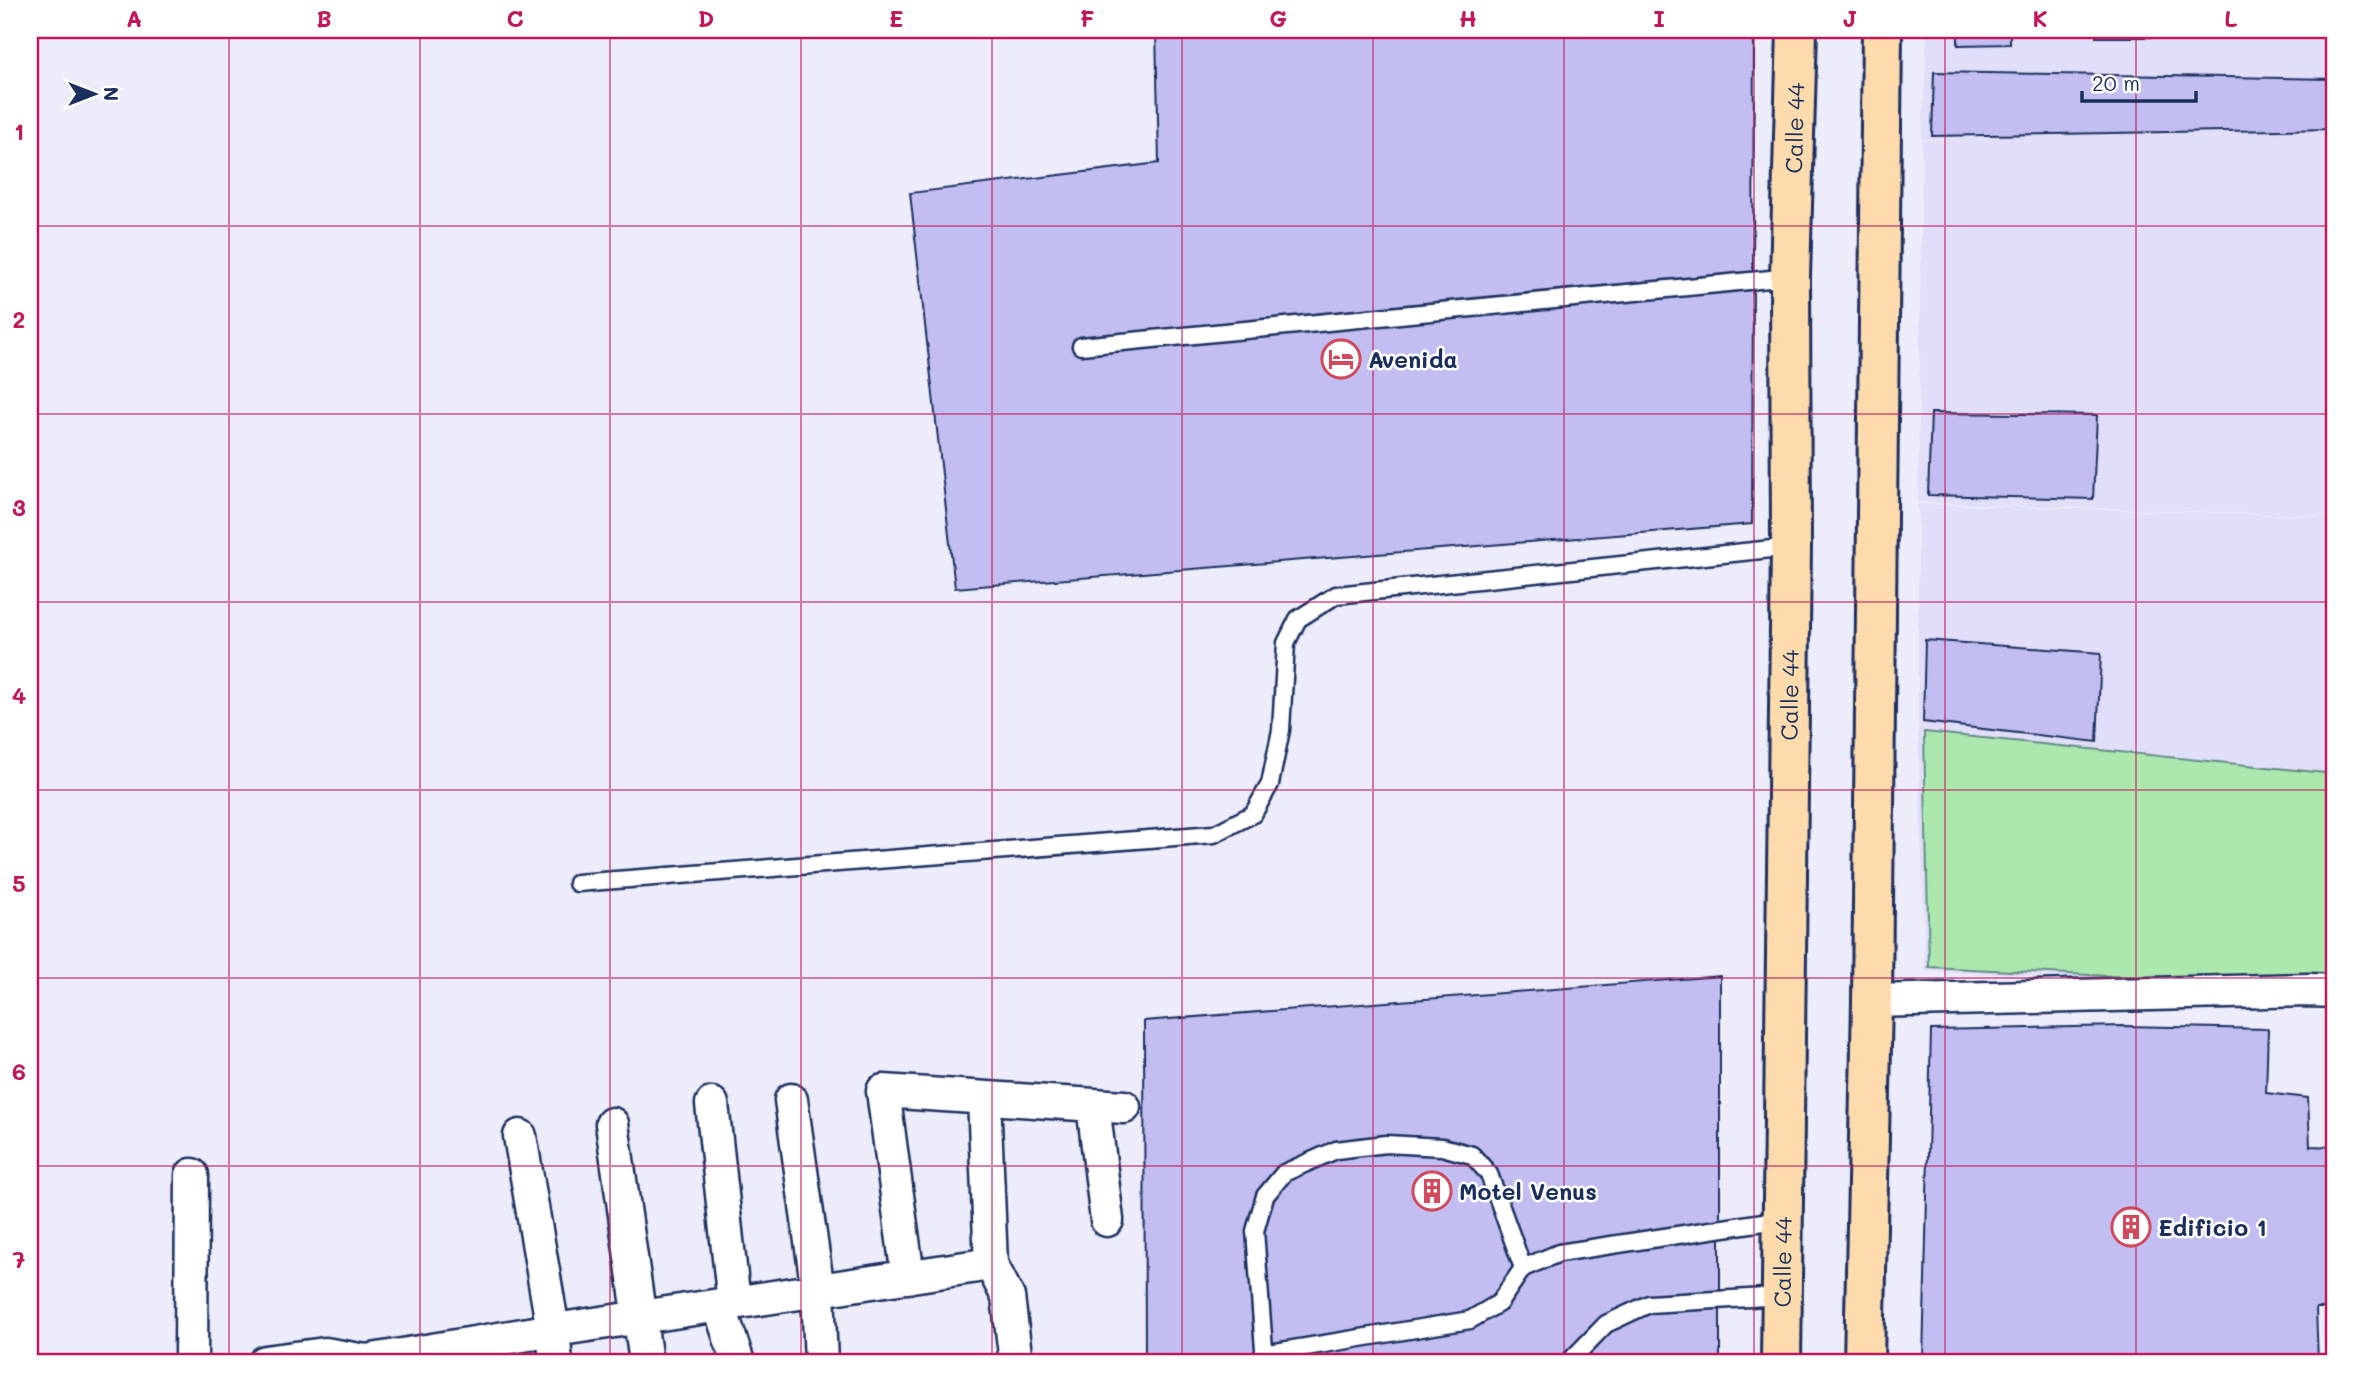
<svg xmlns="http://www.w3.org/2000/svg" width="2365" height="1392" font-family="Mali,sans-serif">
<rect width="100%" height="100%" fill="#edecfb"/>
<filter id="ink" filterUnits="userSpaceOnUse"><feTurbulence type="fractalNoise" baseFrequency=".0143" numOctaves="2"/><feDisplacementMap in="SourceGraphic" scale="14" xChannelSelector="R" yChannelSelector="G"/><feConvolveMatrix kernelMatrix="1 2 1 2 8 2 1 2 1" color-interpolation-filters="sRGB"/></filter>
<g filter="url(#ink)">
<path fill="#e0def8" d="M1927 30H2335V516L1918 502 1922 140 1999 138 1922 139Z
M1918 504 2335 517V980L2278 988 1925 971 1918 725Z"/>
<path fill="#ace8ae" stroke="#648c86" stroke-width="2" d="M1924 732 2335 774V978L2272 984 1929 967Z"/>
<path fill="#c2bef1" stroke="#1b2f5e" stroke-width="2" d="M1156 30H1754L1752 524 955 588 910 193 1159 163Z
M1958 30H2010V44L1958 45Z
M2096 30H2335V37H2096Z
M1934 72 2335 79V129L1932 136Z
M1931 413 2097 415 2093 499 1928 495Z
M1925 640 2101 653 2097 742 1923 722Z
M1720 976V1362H1145L1144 1021Z
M2124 1026 2268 1029 2266 1093 2308 1098 2310 1146 2335 1147V1308H2316L2318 1362H1923L1931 1030Z"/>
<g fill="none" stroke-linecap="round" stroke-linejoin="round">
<g stroke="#1b2f5e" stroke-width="21">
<path id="lane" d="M1081 346 1790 277
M577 883 1214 834 1253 814 1270 784 1281 730 1286 643 1298 619 1336 595 1791 547
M1263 1354 1470 1320 1499 1303 1523 1268 1559 1253 1783 1219
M1265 1362 1255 1231 1265 1196 1284 1173 1336 1150 1386 1144 1442 1147 1472 1155 1489 1174 1523 1268
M1569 1362 1606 1324 1649 1304 1782 1296"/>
</g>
<g stroke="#1b2f5e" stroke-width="37">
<path id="street" d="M1872 1001 2309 990 2335 991
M984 1098 991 1264
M791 1100 818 1291 821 1362
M712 1104 734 1303
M1093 1105 1107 1220
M612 1124 646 1362
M520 1136 553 1330 556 1362
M908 1277 883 1091 1124 1107
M719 1305 738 1362
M191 1362 192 1175
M265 1362 325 1354 366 1361 535 1333 991 1264 1008 1297 1016 1362"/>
</g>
<g stroke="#1b2f5e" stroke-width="44">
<g id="primary">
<path id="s1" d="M1781 1362 1791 547 1790 277 1797 30"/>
<path d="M1864 1362 1872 1001 1882 30"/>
</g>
</g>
<use href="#lane" stroke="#fff" stroke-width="16"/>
<use href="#street" stroke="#fff" stroke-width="32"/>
<use href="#primary" stroke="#fedbac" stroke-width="38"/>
</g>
</g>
<path fill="none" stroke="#c2185b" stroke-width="2" stroke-opacity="0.55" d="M229 30V1362M420 30V1362M610 30V1362M801 30V1362M992 30V1362M1182 30V1362M1373 30V1362M1564 30V1362M1754 30V1362M1945 30V1362M2136 30V1362M30 226H2335M30 414H2335M30 602H2335M30 790H2335M30 978H2335M30 1166H2335"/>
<defs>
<g id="hotel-ring" transform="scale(2.0125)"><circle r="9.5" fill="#fff" stroke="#d1495b" stroke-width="1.5"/><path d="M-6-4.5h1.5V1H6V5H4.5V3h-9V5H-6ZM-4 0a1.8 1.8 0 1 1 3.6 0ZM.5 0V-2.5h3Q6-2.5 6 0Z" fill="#d1495b"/></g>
<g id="building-ring" transform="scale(2.0125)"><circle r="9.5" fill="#fff" stroke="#d1495b" stroke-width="1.5"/><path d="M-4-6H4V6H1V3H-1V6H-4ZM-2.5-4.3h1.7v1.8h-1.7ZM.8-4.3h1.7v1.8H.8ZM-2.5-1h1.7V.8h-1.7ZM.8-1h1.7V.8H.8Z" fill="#d1495b"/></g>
</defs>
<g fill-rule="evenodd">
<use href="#hotel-ring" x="1341" y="359"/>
<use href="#building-ring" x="1432" y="1191"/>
<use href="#building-ring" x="2131" y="1227"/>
</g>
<g text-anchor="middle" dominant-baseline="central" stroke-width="5" stroke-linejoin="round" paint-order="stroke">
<g font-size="23" fill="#1b2f5e" stroke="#fff">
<text stroke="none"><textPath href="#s1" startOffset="1234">Calle 44</textPath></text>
<text stroke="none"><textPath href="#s1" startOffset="667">Calle 44</textPath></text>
<text stroke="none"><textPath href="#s1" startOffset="100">Calle 44</textPath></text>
</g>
<g font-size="23" font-weight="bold" fill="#1b2f5e" stroke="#fff" text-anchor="start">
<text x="1368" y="359">Avenida</text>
<text x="1459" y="1191">Motel Venus</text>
<text x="2158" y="1227">Edificio 1</text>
</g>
</g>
<rect width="2365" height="1392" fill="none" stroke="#fff" stroke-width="77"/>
<g transform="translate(94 94) rotate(90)" stroke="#ffffff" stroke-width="5" paint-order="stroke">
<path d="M0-5L12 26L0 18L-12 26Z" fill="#1b2f5e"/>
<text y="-10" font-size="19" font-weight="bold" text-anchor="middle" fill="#1b2f5e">N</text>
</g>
<path d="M2082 91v10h114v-10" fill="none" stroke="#1b2f5e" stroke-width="3.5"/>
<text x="2092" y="91" font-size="21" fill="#1b2f5e" stroke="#ffffff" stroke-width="5" paint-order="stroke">20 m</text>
<rect x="38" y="38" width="2288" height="1316" fill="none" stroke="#c2185b" stroke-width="2.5"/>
<g font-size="23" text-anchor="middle" font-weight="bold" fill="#c2185b">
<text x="134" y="27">A</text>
<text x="324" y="27">B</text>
<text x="515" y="27">C</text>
<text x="706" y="27">D</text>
<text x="896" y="27">E</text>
<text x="1087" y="27">F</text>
<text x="1278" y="27">G</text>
<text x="1468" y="27">H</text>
<text x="1659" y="27">I</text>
<text x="1850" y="27">J</text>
<text x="2040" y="27">K</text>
<text x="2231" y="27">L</text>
<text x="19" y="140">1</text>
<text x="19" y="328">2</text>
<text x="19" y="516">3</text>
<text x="19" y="704">4</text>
<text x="19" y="892">5</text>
<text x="19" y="1080">6</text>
<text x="19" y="1268">7</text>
</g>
</svg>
